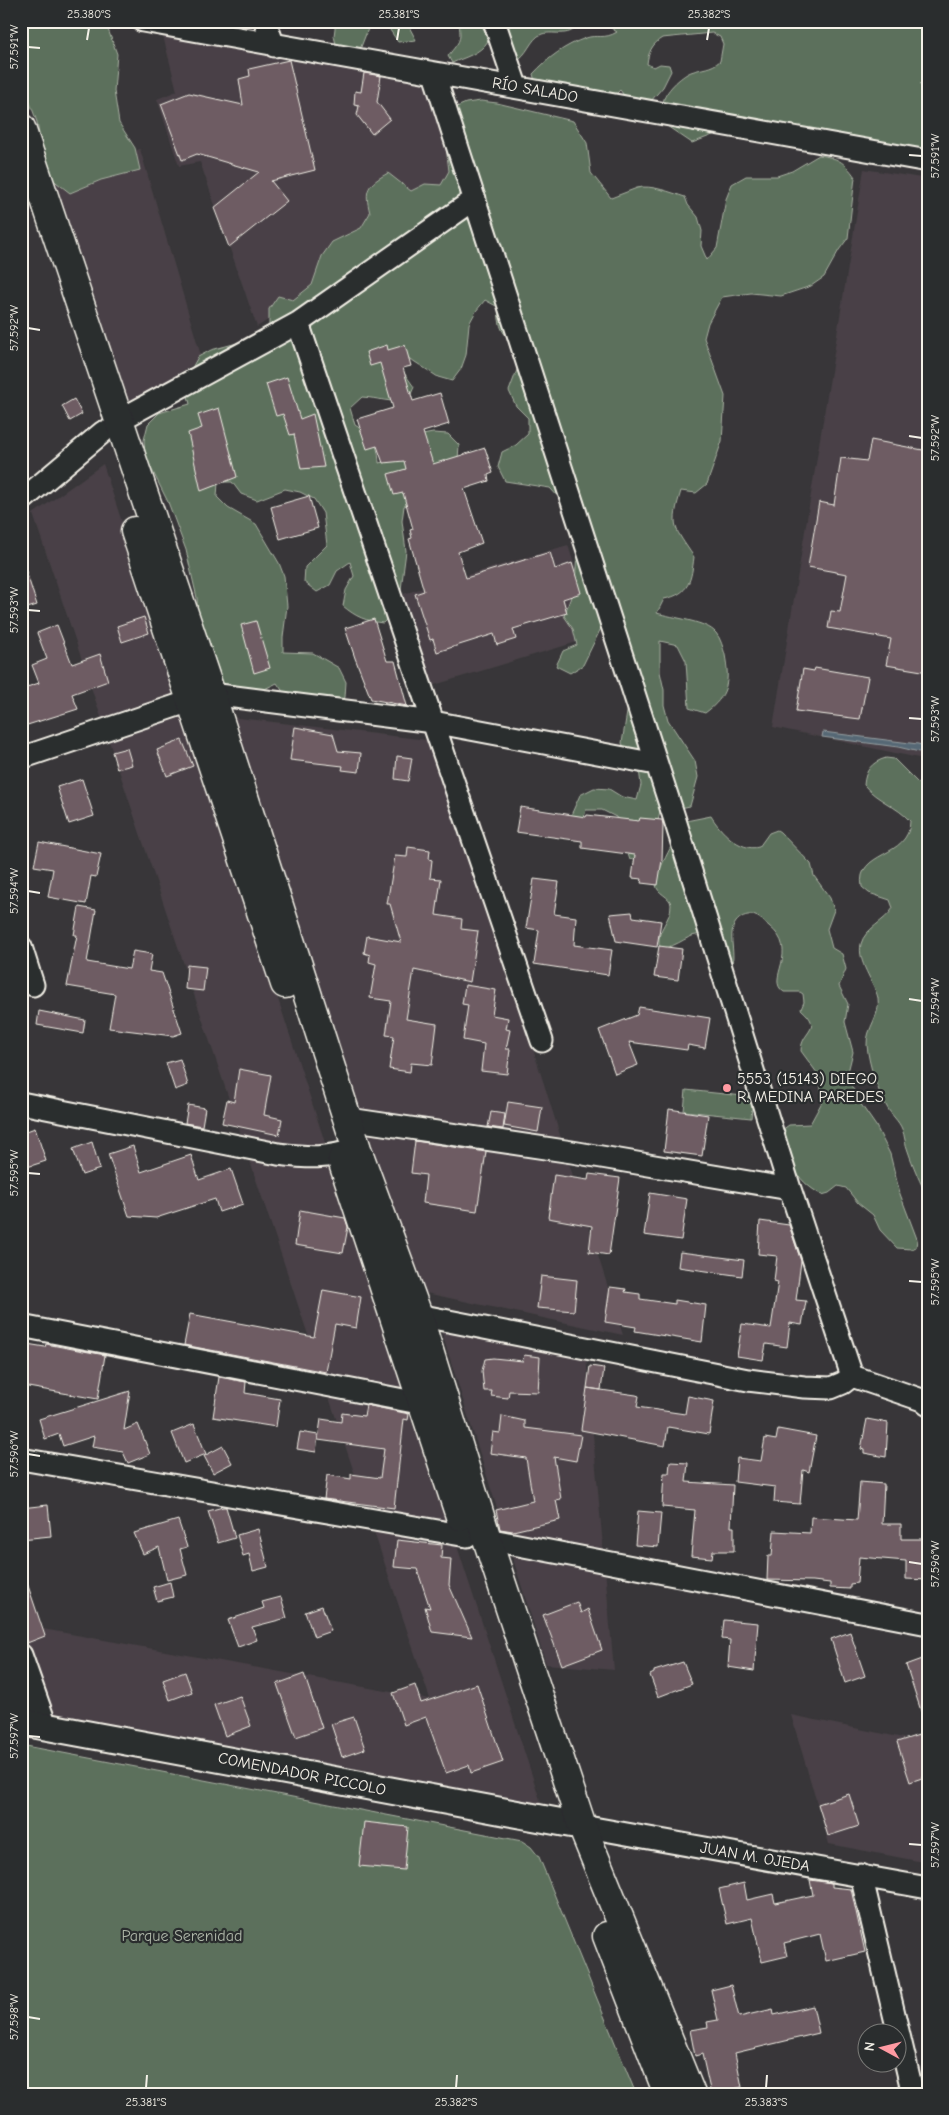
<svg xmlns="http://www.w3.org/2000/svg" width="949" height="2115" font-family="'Comic Neue',sans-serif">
<rect width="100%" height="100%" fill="#383639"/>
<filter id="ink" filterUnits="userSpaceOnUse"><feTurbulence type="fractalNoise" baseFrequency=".02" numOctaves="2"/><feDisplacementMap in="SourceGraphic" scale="10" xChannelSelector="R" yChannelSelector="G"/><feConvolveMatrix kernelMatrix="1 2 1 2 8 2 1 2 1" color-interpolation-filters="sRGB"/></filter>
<g filter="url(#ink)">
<path fill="#484146" d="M163 36 425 77 462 184 455 200 257 327 200 162 179 166 157 99 177 91Z
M140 149 202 359 126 406 53 175Z
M864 169 928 179V760L773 727Z
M103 464 546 1818 21 1719V1625L430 1699 33 514Z
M568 545 597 636 431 686 403 594Z
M230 717 436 741 623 1335 421 1292Z
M440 1327 586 1356 614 1670 546 1664Z
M791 1715 928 1743V1863L829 1844Z"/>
<path fill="#5b705b" stroke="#a8b0a2" d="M21 21H99L106 24 117 54 114 91 119 123 135 148 140 170 101 180 70 193 52 179 41 147 37 122 25 89 21 71Z
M336 21H371L359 52 339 57 334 36Z
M384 21H406L416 40 398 42Z
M459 21H479L486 33 488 41C480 54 465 57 452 63L448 56C461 39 461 42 459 21Z
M493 21H581C570 40 556 30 542 34 530 38 528 56 515 61Z
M609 21H928V77L920 84 928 93V151L731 128 692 143 667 126C666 118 662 111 663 103 664 92 681 76 691 72 702 68 711 69 720 61L723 44 720 37 712 33 662 38C652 44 648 53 647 64L654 67 660 64 669 65 671 71 663 87 644 109 630 103 620 90 614 96 535 81 533 74C548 58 565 45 586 38 597 34 604 40 617 32L611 28Z
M481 101 497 103 573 121 587 143 591 173 611 198C620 195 628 191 637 188 651 184 672 193 685 197L688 205 698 217 702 231 701 246 707 260 717 248 726 199 732 184 746 176H777L792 171 819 155C837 158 844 161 855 177L848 238 839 250 824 277 811 286 781 296 751 293 722 297 708 323 704 338 725 396 722 441 707 484 696 493 681 491C670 527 674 527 694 557 691 580 690 594 664 599L657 613C673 618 706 621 716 633 721 639 723 648 725 655 730 682 728 696 705 713L689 708 686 661 678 645 660 641V672L664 690V705L668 720 695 761 698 777 690 806 660 812C654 837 656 851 630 860L616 817 602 810H586L582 824H567L580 795 594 788 609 789 622 797 637 800 641 785 639 769 629 758 622 743 630 694 602 626 583 665 570 673 556 666 563 651 577 645 573 629 564 616 575 586 577 549 562 501 550 488 505 481 498 467 502 452 516 445 528 434V418L516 406 509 391 520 362 519 346C501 334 499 328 498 307L485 300 476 311 469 324 466 355 461 369 452 381 438 377 412 360 397 363 414 387 408 401C392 403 378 398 362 397L350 408 355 425C372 436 378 442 379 463L394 459 417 436 433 433 448 434 459 445 458 459 432 498 404 506 402 521 406 551 400 597 395 611 383 623C366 621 356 617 343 606L346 590 354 576 350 562 337 571 330 585 317 592 304 582 305 567 327 545 323 513 314 499 300 492 285 489 257 500 241 494 232 482H218L217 497 228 508 256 524 279 563 284 576 287 606 283 637V652L313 653 339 668 346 682 345 697 339 712 286 696 277 683 250 696 223 688 199 647 197 598 186 550 168 502 145 456 144 440 148 424 159 413 190 404 186 388 189 373 198 357 211 350 241 342 269 325V309L278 296 293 300 312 285 322 256 332 242 361 228 370 213C364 189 367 185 388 173L411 191 425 184 441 185 449 171 445 139 452 109 466 103Z
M886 758 894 759 918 783 928 782V1196C921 1186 912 1163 908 1151 905 1144 905 1136 902 1129 899 1121 891 1115 887 1107 877 1089 869 1066 867 1045 866 1028 881 1016 878 998 874 981 857 962 861 944 865 928 885 922 893 908L890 900 869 893 862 887C855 850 910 859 910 821 897 806 877 801 864 785 865 770 872 762 886 758Z
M711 816C720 831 740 852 759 847L769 833 777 830 780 832 811 864 814 876 830 898 834 910 827 929 832 948 842 954 846 969 839 986 848 1004 845 1022 853 1052 848 1072 850 1083 860 1103 876 1126 890 1154 900 1194 917 1239 916 1247 912 1249 897 1248 880 1230 873 1215 858 1203 846 1188 838 1186 829 1193 822 1195C792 1178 791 1162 782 1130L789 1125 810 1124 822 1102 820 1077 801 1051C801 1030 825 1030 801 1009L804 1002 803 994 800 992H784C764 979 802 952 769 926 764 922 760 917 753 915 746 914 740 917 736 922 726 935 738 955 730 968L703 935C689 932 679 947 662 948L659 945C657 928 671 921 671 905 671 896 656 894 656 884 655 874 679 831 686 821Z
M686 1090 753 1097 751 1118 684 1111Z
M21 1745 522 1841 531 1847 539 1857 636 2094H21Z"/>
<path fill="#576874" stroke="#969fa2" d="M823 732 918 744 928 747V754L898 747 822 737Z"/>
<path fill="#6e5c63" stroke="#f4f1e8" d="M289 60 315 170 271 181 287 201 229 247 214 208 259 172 197 154 182 160 161 104 189 93 243 105 239 79 250 76 249 69Z
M364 73 381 76 377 102 390 119 372 134 357 115 359 106 354 105 355 91 361 92Z
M387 345 388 350 405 345 411 366 403 368 413 401 440 393 449 424 423 432 433 464 485 448 493 473 488 475 489 481 464 489 482 543 458 552 466 578 550 552 555 569 572 563 581 593 563 599 567 613 513 629 516 639 497 645 494 634 437 652 433 639 430 640 415 594 424 591 409 539 412 538 410 530 413 529 403 493 394 495 388 474 406 469 404 461 383 463 377 446 367 449 357 419 393 408 380 363 370 366 366 352Z
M287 377 300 419 313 414 324 467 301 469 294 434 290 435 283 414 276 416 266 384Z
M74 399 82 414 70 421 62 406Z
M219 408 237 477 201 491 188 433 202 428 198 415Z
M871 440 928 451V672L886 665 891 639 828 628 831 611 840 612 847 574 808 567 819 502 834 505 841 458 867 461Z
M309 496 318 528 280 539 271 507Z
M21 565H24L37 605 21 610Z
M144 617 149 633 122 642 117 626Z
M374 619 387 661H395L407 706 371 699 355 658 345 628Z
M256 621 270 668 254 673 241 625Z
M57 625 72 664 100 654 108 681 72 694 78 709 21 727V689L39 683 32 665 47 659 37 633Z
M815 668 868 677 860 719 796 711 803 669 814 671Z
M295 727 333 734 338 751 361 753 359 772 342 770 343 766 290 760Z
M182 740 193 766 167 776 157 750Z
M127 748 132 765 117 769 112 752Z
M397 756 412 758 408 781 395 779Z
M82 779 94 816 69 824 57 787Z
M520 807 586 817 587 815 639 821 640 818 662 820 663 825 662 860 658 885 641 883 642 879 632 878 635 855 582 848V841L516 832Z
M39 842 101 854 96 877 91 876 86 904 48 897 53 869 34 866Z
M408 847 430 850 429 859 432 860 430 878 441 879 436 915 462 919 461 929 478 931 470 982 414 970 406 1019 437 1024 432 1065 411 1063 410 1072 389 1069 394 1036 386 1035 391 1001 370 998 376 964 369 962 370 955 364 953 367 936 401 942 390 904H387L395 856 407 857Z
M534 879 559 882 554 914 576 917 574 945 612 950 608 975 534 964 539 930 526 928Z
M79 907 96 910 87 962 129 969 133 951 152 954 149 971 162 973 182 1033 173 1036 109 1028 115 994 67 986 77 935H74Z
M632 912 633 917 661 921 657 947 616 941 610 914Z
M659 946 682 949 678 980 654 977Z
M187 965 206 967 203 991 185 989Z
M465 985 496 990 492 1015 508 1018 506 1029 510 1030 506 1049H510L507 1074 481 1071 484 1044 463 1040 468 1005 462 1004Z
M639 1007 710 1018 705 1048 688 1045 687 1050 629 1042 638 1065 615 1074 599 1030 637 1015Z
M39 1011 85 1020 83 1033 37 1025Z
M180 1059 188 1085 175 1090 166 1063Z
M239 1069 271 1075 264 1115 282 1119 279 1135 222 1123 227 1100 234 1102Z
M508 1102 542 1107 538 1132 504 1126Z
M188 1105 205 1108 202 1126 185 1123Z
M669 1109 708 1115 702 1156 664 1151Z
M491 1112 505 1114 503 1129 488 1127Z
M35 1128 46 1161 21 1169V1133Z
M415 1141 486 1152 477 1211 423 1203 426 1175 411 1173Z
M92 1142 100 1169 82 1175 73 1149Z
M133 1146 141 1172 191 1155 199 1180 231 1169 243 1204 219 1212 215 1199 156 1218 129 1216 108 1154Z
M589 1174 620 1178 609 1255 589 1252 592 1226 548 1218 554 1175 588 1180Z
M650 1193 687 1199 681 1240 644 1235Z
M300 1210 345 1218 348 1227 343 1253 295 1245Z
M760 1221 789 1225 801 1261 796 1300 806 1301 802 1325 790 1323 787 1347 766 1344 763 1360 737 1356 742 1324 771 1328 778 1282 774 1281 777 1256 758 1254Z
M680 1252 744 1260 742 1276 678 1267Z
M541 1276 577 1280 574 1311 537 1308Z
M610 1287 626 1289 625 1292 640 1294V1299L675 1304V1300L706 1305 702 1342 635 1331 636 1327 605 1322Z
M323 1290 361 1297 356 1328 335 1324 326 1372 184 1345 190 1314 314 1337Z
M21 1343 45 1347 46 1344 105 1355 98 1399 28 1387 21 1364Z
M524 1355 540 1357 538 1392 509 1391 508 1398 491 1396 492 1391H484L482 1371 485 1359 493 1358 523 1361Z
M590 1366 604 1368 601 1390 587 1388Z
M219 1377 246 1382 245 1393 280 1399 276 1427 213 1417Z
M587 1388 636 1395 639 1396 637 1407 685 1414 688 1396 714 1401 709 1434 668 1427 665 1446 581 1430Z
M130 1391 124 1430 138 1424 150 1454 128 1463 123 1452 92 1447 94 1436 63 1446 59 1434 45 1439 39 1419Z
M366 1405 409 1414 408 1420 404 1419 394 1508 324 1499 327 1475 351 1479V1474L380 1478 384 1449 318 1440 321 1419 341 1422 342 1413 364 1416Z
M502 1416 525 1421V1428L581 1435 576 1461 554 1457 561 1499 556 1500 560 1520 513 1531 500 1529 496 1510 533 1501 526 1458 490 1453 493 1432 500 1433Z
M867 1419 888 1423 886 1457 864 1453V1450L861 1449Z
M194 1424 206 1454 184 1463 172 1433Z
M778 1429 816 1436 809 1472 803 1470 800 1504 774 1502 775 1487 735 1482 737 1458 761 1461 765 1438 776 1440Z
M300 1432 318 1435 316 1452 297 1449Z
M223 1446 232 1463 213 1473 204 1456Z
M670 1462 688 1463 686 1482 733 1485 731 1527H734V1551H713L712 1558 691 1556 695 1510 662 1507 664 1473H669Z
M860 1482 884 1484 882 1524H901V1539H928V1580L906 1579V1561L859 1557 857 1583 850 1584V1589L830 1588V1583L813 1581 767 1580 768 1556H772L774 1531 810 1533 811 1517 857 1520Z
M48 1505 51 1536 21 1539V1508Z
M223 1507H226L235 1538 218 1543 208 1511Z
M638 1511 661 1513 658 1547 635 1545Z
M178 1520 187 1547 180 1549 187 1575 167 1580 159 1547 143 1554 134 1533Z
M258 1529 268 1567 253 1571 249 1554 243 1556 237 1535Z
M397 1540 442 1545 441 1558 451 1559 449 1585 472 1637 432 1632 425 1607 430 1608 417 1569 394 1567Z
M24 1574 45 1636 27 1643 21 1627V1575Z
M170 1582 173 1597 157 1601 153 1587Z
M281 1597 287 1618 252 1627 257 1640 238 1647 228 1620 264 1608 262 1602Z
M577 1602 581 1613 588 1609 602 1650 562 1665 543 1615Z
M322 1606 331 1631 314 1637 305 1612Z
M724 1620 758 1623 754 1671 728 1667 730 1640 722 1639Z
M850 1632 865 1676 845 1683 831 1639Z
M928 1657V1723H925L906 1665Z
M683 1662 692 1684 658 1697 650 1675 654 1673V1671Z
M185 1672 192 1692 170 1700 163 1680Z
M304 1674 322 1728 296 1737 277 1684Z
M477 1684 503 1762 471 1773 469 1765 446 1773 426 1717 404 1725 393 1693 415 1685 421 1703Z
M240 1696 251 1726 225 1736 214 1705Z
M354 1717 365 1749 342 1757 331 1724Z
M928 1732V1776L910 1782 897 1742Z
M849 1794 859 1826 828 1836 818 1804Z
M364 1822 408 1827 404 1870 359 1866Z
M810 1880 832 1883V1887L851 1889 865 1952 826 1961 820 1934 784 1943 787 1956 762 1962 752 1918 727 1924 719 1889 744 1883 747 1900 773 1894 775 1903 813 1895Z
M731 1985 739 2017 773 2009 774 2015 813 2006 819 2033 735 2053 742 2087 711 2094 702 2054 695 2056 690 2030 708 2027 707 2022 718 2020 711 1990Z"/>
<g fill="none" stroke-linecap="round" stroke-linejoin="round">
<g stroke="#f4f1e8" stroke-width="25">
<path id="minor" d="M143 21 928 161
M265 21 274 46
M494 21 516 86
M434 74 674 817 790 1189 852 1376
M298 323 433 722 542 1041
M118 421 298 323 475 199
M21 501 103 432
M21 758 211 694 433 722 656 764
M21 947 33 985
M21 1103 278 1154C310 1158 325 1159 357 1149
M349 1119 572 1152 790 1189
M418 1315 748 1380 804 1387 831 1388 843 1383 852 1376
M21 1326 424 1404
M852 1376 922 1400 928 1405
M21 1459 467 1536
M487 1539 928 1624
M21 1655 46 1726
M582 1826 928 1888
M861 1875 913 2094"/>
</g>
<g stroke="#f4f1e8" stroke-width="30">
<path id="tertiary" d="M21 1722 582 1826"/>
</g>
<g stroke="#f4f1e8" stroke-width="31">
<path id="secondary" d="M21 128 211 694 357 1149 418 1315 487 1539 582 1826 691 2094
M135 531 285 984
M342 1160 460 1516
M607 1936 668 2094"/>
</g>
<use href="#minor" stroke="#2a2d2e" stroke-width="21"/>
<use href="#tertiary" stroke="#2a2d2e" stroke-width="26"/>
<use href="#secondary" stroke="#2a2d2e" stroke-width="28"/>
</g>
</g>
<path fill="none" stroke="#f4f1e8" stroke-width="2" d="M87 40 89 28M397 40 399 28M707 40 709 28M28 47 40 48M909 155 922 156M28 328 40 330M909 436 922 438M28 610 40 611M909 718 922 719M28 891 40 893M909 999 922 1001M28 1173 40 1174M909 1281 922 1282M28 1454 40 1456M909 1562 922 1564M28 1736 40 1737M909 1844 922 1845M28 2017 40 2019M146 2088 147 2075M456 2088 457 2075M766 2088 767 2075"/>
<circle fill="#ff9aa2" stroke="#2a2d2e" stroke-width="2" cx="727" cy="1088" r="5"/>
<g text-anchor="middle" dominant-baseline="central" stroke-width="4.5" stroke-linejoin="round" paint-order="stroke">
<g font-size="16" fill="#f4f1e8" stroke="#2a2d2e">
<text transform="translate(535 90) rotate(10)">RÍO SALADO</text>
<text transform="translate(302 1774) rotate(11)">COMENDADOR PICCOLO</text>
<text transform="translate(755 1857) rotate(10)">JUAN M. OJEDA</text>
</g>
<g font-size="16" fill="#f4f1e8" stroke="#2a2d2e" text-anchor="start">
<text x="737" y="1079">5553 (15143) DIEGO<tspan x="737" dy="18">R. MEDINA PAREDES</tspan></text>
</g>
<g font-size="16" fill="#afb7a9" stroke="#2a2d2e">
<text x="182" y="1936">Parque Serenidad</text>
</g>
</g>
<rect width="949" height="2115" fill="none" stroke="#2a2d2e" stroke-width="55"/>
<g transform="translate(882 2048) rotate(277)"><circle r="24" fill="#2a2d2e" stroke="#7b7b78"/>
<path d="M0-4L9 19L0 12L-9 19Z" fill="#ff9aa2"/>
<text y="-8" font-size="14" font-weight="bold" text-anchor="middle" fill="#f4f1e8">N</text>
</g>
<rect x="28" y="28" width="894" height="2060" fill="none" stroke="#f4f1e8" stroke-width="2"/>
<g font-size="12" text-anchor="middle" fill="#f4f1e8">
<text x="89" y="18">25.380°S</text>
<text x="399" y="18">25.381°S</text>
<text x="709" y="18">25.382°S</text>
<text transform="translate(14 47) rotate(-90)" y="4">57.591°W</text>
<text transform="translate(935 156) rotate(-90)" y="4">57.591°W</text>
<text transform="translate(14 328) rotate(-90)" y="4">57.592°W</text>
<text transform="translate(935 438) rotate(-90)" y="4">57.592°W</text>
<text transform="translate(14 610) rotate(-90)" y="4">57.593°W</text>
<text transform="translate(935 719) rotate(-90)" y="4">57.593°W</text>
<text transform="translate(14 891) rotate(-90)" y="4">57.594°W</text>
<text transform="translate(935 1001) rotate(-90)" y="4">57.594°W</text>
<text transform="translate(14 1173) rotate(-90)" y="4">57.595°W</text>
<text transform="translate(935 1282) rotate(-90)" y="4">57.595°W</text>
<text transform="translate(14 1454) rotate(-90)" y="4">57.596°W</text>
<text transform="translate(935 1564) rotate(-90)" y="4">57.596°W</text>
<text transform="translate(14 1736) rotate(-90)" y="4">57.597°W</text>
<text transform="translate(935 1845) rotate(-90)" y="4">57.597°W</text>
<text transform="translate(14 2017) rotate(-90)" y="4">57.598°W</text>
<text x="146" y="2106">25.381°S</text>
<text x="456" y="2106">25.382°S</text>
<text x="766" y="2106">25.383°S</text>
</g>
</svg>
